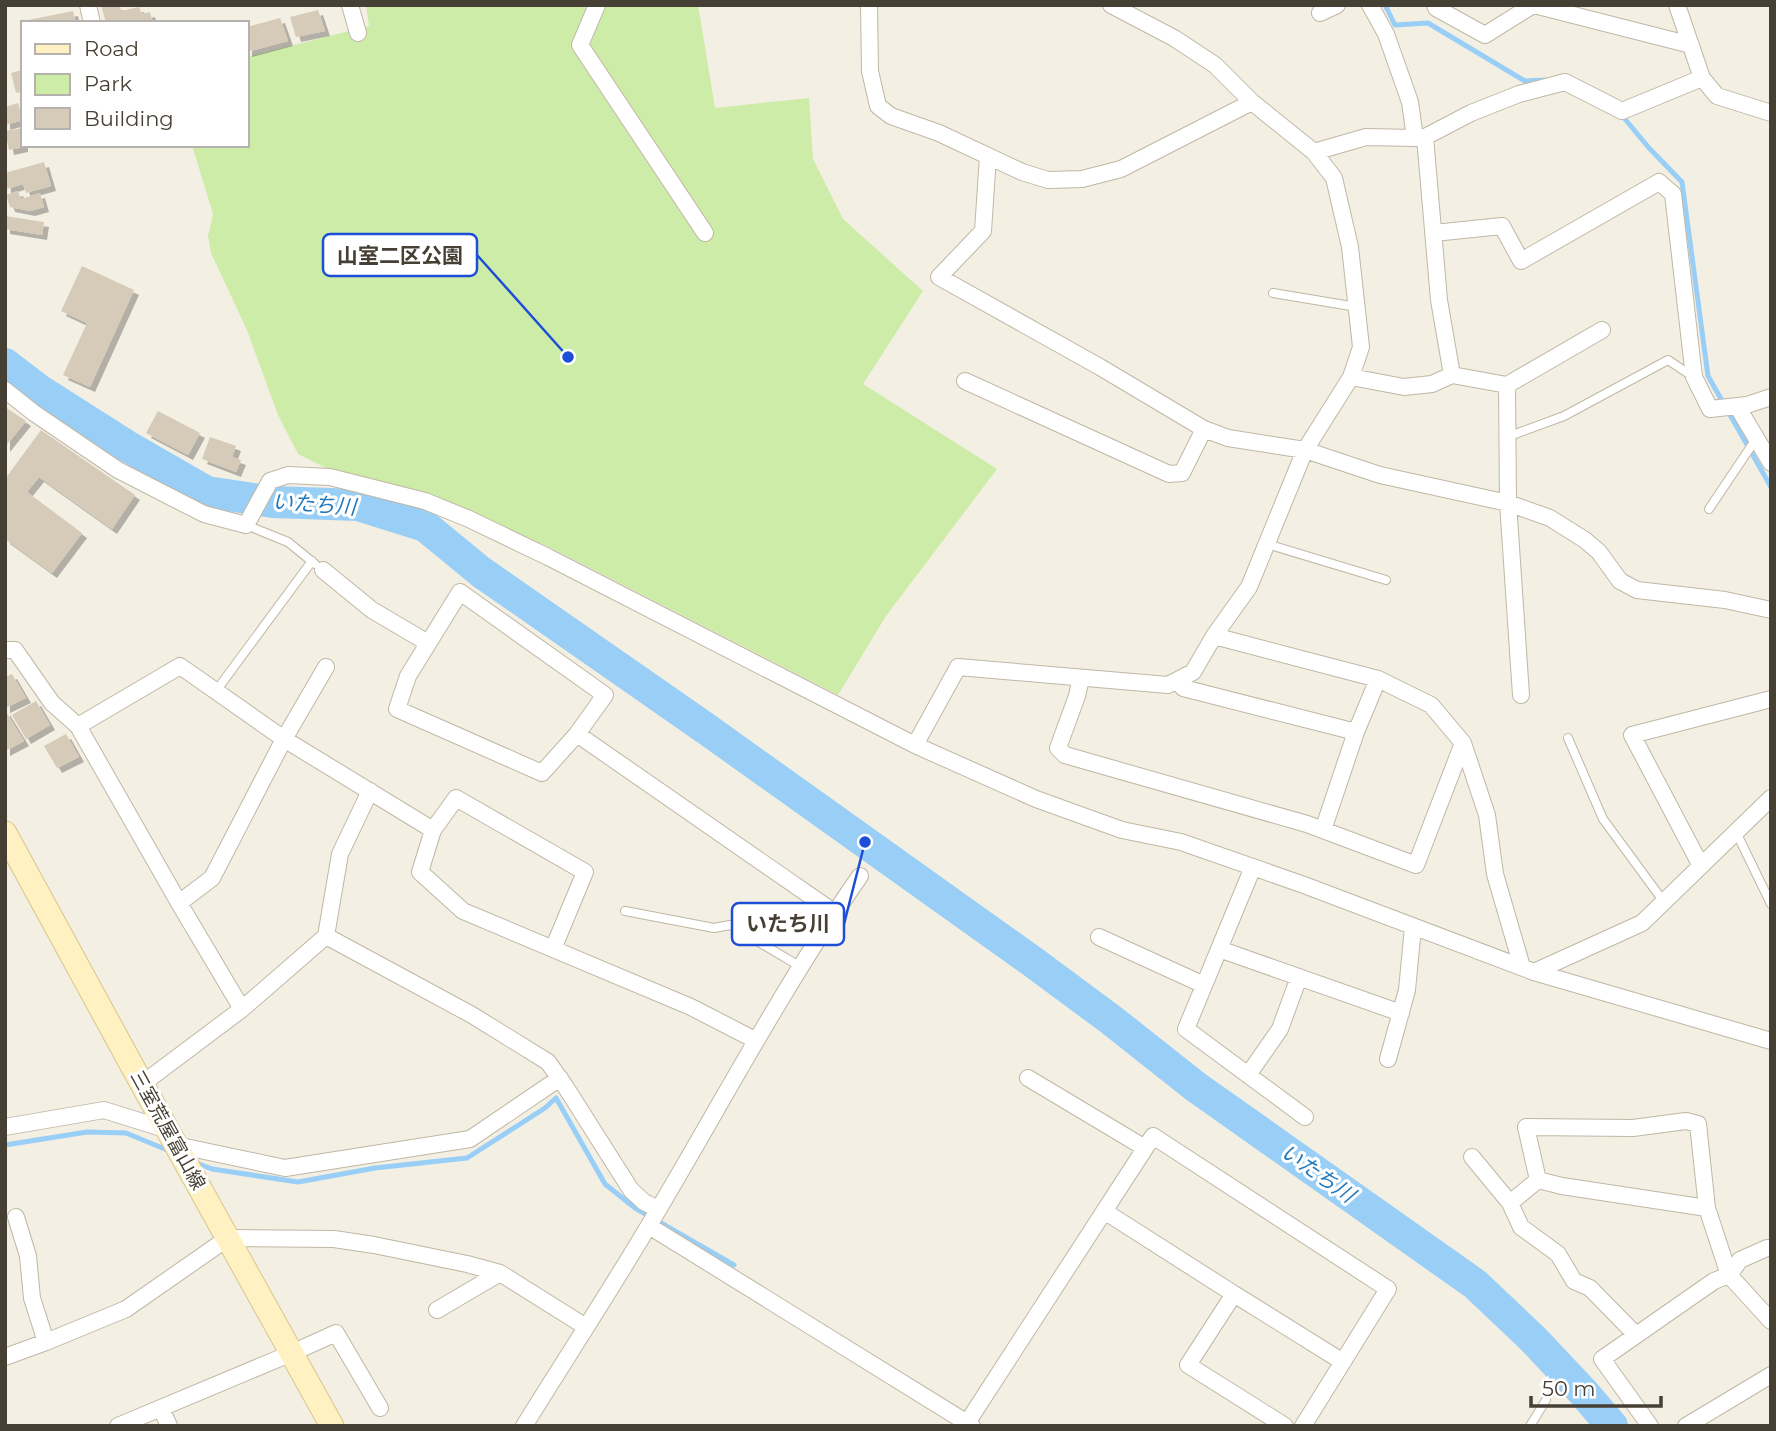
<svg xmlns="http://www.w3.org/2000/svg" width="1776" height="1431" font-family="Montserrat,'Noto Sans JP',sans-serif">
<defs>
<filter id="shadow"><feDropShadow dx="5" dy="5" stdDeviation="0" flood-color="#0004"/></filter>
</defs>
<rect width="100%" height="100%" fill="#f4efe3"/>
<path fill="#cceca8" d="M366 5H698L715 108 809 98 813 159 843 219 923 291 863 384 997 469 886 616 838 695 551 548 423 492 326 468 298 454 278 415 247 330 211 253 208 236 213 214 192 145H247V57L369 26Z"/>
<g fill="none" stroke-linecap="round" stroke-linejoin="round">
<path stroke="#99cff7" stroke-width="5" d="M1385 5 1395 25 1428 23 1525 81 1545 80
M1620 113 1649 148 1682 182 1708 376 1771 487
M5 1145 87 1132 126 1133 172 1152
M194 1162 212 1169 298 1182 375 1168 467 1158 545 1108 556 1098 605 1184 635 1208 734 1265"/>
<path stroke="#99cff7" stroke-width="32" d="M5 364 39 390 127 446 207 492 273 502 358 505 425 526 481 572 705 728 1033 962 1110 1019 1196 1087 1475 1284 1533 1339 1583 1392 1612 1426"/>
</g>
<path fill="#d6cbb8" filter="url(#shadow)" d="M101 5H120L121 11 139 7 142 14 150 12 153 23H106Z
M318 10 325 31 296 37 290 17Z
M73 11 76 23H29L28 20Z
M280 18 288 41 247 52V27Z
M22 70 23 91 16 93 11 73Z
M18 103 23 120 5 125V107Z
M23 128V147L9 150 5 131Z
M44 162 51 186 26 193 23 184 6 189 5 173Z
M18 191 21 199 40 193 44 207 30 211 10 207 6 195Z
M5 216 44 222 42 235 5 229Z
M82 266 134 290 90 387 63 375 87 323 61 311Z
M5 407 26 421 5 447Z
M158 411 200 433 188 455 146 433Z
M41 430 135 495 112 529 39 477 27 492 82 533 52 573 5 539V479Z
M210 437 236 446 232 457 241 460 236 472 202 459Z
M12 674 26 698 5 708V677Z
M36 701 50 725 26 739 12 715Z
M5 710 24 741 5 751Z
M66 734 79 757 57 768 44 746Z"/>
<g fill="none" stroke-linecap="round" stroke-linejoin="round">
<g stroke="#c0b7a5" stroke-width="10">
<path id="lane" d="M1273 293 1357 307
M1507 437 1564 416 1668 360 1692 376
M1709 509 1756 439
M246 525 288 542 315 564
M1267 544 1386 580
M216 691 312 561
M1568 738 1603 819 1664 902
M1736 832 1771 904
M625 911 714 928 730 925 801 967
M1530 1426 1546 1400"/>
</g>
<g stroke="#c0b7a5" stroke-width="18">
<path id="street" d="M88 5 92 23
M350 5 358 33
M597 5 580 45 705 233
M869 5 870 71 878 106 891 116 939 133 1022 172 1048 180 1082 179 1121 169 1252 102
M1370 5 1386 34 1410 102 1415 138
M1435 5 1436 8 1485 35 1533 5
M1534 5 1691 45
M1677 5 1702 78 1717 96 1771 113
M1320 13 1337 5
M1314 152 1366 137 1415 138 1425 137 1471 113 1519 94 1565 82 1622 111 1702 78
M988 156 983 231 939 277 1100 367 1204 429
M1434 233 1502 226 1521 261 1659 182 1673 194 1694 377 1710 409 1747 405 1771 397
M1452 375 1507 385 1508 503 1521 695
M1351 377 1404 387 1432 384 1452 375 1439 300 1425 137
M965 381 1169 474 1182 473 1204 429 1228 438 1305 450 1380 475 1508 503 1550 518 1585 540 1599 552 1620 581 1637 590 1725 600 1771 610
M1507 385 1602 330
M5 390 34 413 118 470 204 514 246 525 270 481 288 475 330 477 425 501 469 519 548 557 915 745 1036 799 1122 830 1181 842 1304 885 1534 972 1771 1041
M1737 406 1771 463
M323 570 372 610 428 643
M460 592 605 695 577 734 542 773 397 709 408 676Z
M1214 636 1378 679 1431 705 1463 743 1487 815 1495 874 1522 967
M5 650H15L52 703 78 726 179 903 242 1009
M1081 678 1077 696 1058 748 1065 755 1307 824 1416 865 1463 743
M1179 680 1183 688 1356 732
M78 726 180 666 284 739 433 830 420 872 463 911 691 1007 755 1040
M577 734 835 913
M915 745 958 667 1168 685 1193 672 1214 636 1249 587 1305 450 1351 377 1361 347 1350 247 1334 178 1314 152 1252 102 1215 65 1174 38 1111 5
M433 830 456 798 585 872 553 949
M1323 830 1356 732 1378 679
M1701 866 1632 735 1771 699
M1253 867 1186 1029 1305 1117
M179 903 212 878 284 739 326 667
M326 936 472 1015 548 1062 565 1086 631 1190 644 1202 658 1209
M1099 937 1204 985
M1219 949 1401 1013
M1534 972 1642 923 1771 798
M1388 1059 1407 990 1413 927
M1248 1075 1280 1029 1299 977
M1028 1078 1145 1148
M142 1084 242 1009 326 936 340 854 370 791
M5 1127 104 1110 168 1130
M176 1145 285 1168 470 1139 560 1078
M1472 1157 1510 1203
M1538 1180 1526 1127 1633 1128 1686 1121 1698 1124 1707 1208
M1104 1211 1234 1294
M16 1217 28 1256 32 1298 46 1342 126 1309 228 1238 334 1239 374 1245 467 1264 500 1273
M649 1226 972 1426
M1729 1275 1740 1260 1767 1248H1771
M437 1310 500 1273 586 1327
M1636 1335 1590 1288 1574 1281 1558 1254 1521 1227 1510 1203 1538 1180 1562 1186 1707 1208 1729 1275
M5 1357 46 1342
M161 1408 169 1426
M118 1426 292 1353 336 1333 380 1408
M524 1426C565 1360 608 1294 648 1227 718 1110 782 988 860 876
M965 1426 1153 1136 1388 1289 1303 1426
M1285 1426 1188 1365 1234 1294 1343 1362
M1650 1426 1602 1359 1714 1281 1729 1275 1771 1321
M1686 1426 1771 1375"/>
</g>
<g stroke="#d8c58e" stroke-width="25">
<path id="secondary" d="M5 833 142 1084 332 1426"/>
</g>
<use href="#lane" stroke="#fff" stroke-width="8"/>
<use href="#street" stroke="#fff" stroke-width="16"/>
<use href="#secondary" stroke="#fff1c2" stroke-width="23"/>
</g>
<g text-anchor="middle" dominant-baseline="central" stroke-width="6" stroke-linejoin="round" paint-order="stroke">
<g font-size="19" fill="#463f33" stroke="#fff">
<text transform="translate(168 1130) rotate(61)">三室荒屋富山線</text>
</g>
<g font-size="21" font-style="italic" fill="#2279bc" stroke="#fff">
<text transform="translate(314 504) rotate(4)">いたち川</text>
<text transform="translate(1318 1173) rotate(35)">いたち川</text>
</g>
</g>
<path fill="none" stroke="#1d4ed8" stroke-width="2.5" d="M568 357L477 255M865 842L844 924"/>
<g fill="#1d4ed8" stroke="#fff" stroke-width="2.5">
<circle cx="568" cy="357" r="7"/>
<circle cx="865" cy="842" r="7"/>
</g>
<g fill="#fff" stroke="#1d4ed8" stroke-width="2.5">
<rect x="323" y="234" width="154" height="42" rx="7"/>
<rect x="732" y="903" width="112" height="42" rx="7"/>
</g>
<g font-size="21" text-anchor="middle" font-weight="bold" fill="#463f33">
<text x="400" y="263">山室二区公園</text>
<text x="788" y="931">いたち川</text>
</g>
<rect width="1776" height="1431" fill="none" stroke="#463f33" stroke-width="14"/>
<rect x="21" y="21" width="228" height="126" fill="#ffffff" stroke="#b5b2ad" stroke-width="2"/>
<rect x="35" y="44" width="35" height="10" fill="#fff1c2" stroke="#b5b2ad" stroke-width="2"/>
<text x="84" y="56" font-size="21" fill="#463f33">Road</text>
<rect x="35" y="74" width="35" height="21" fill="#cceca8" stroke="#b5b2ad" stroke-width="2"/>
<text x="84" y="91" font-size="21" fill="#463f33">Park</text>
<rect x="35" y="108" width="35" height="21" fill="#d6cbb8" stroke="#b5b2ad" stroke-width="2"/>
<text x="84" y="126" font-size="21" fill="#463f33">Building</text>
<path d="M1531 1396v10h130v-10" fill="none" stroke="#463f33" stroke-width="3.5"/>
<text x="1542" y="1396" font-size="21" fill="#463f33" stroke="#ffffff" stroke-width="5" paint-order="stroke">50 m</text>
</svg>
